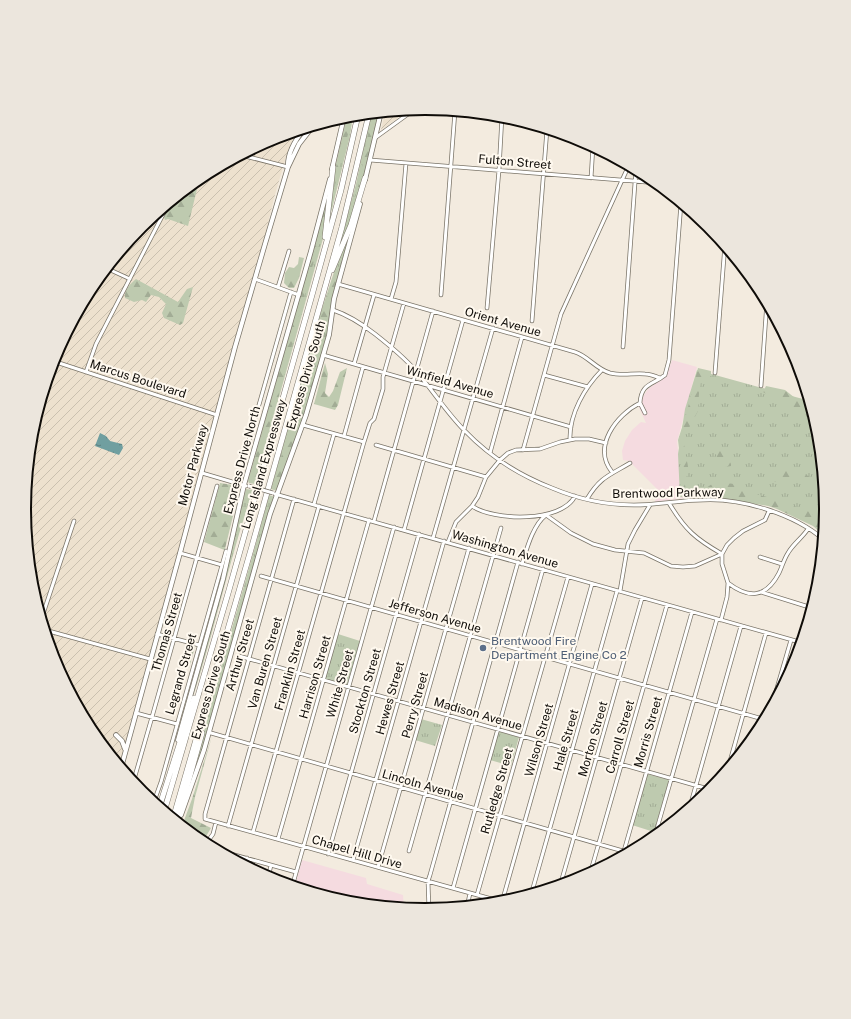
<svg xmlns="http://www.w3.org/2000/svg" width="851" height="1019" font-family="'Public Sans',sans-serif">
<defs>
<pattern id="industrial-furrows" width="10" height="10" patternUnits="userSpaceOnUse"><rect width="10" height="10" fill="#ede1ce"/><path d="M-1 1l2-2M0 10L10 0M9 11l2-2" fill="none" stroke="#cac0af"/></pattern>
<pattern id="grass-tufts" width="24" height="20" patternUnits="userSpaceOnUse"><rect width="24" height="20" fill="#becaaf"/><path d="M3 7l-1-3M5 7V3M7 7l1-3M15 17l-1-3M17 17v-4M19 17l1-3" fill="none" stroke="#a2ac95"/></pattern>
<pattern id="forest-firs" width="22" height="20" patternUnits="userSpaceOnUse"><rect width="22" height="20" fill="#becaaf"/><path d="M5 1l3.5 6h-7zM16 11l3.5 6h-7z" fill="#a2ac95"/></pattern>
<pattern id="water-ripples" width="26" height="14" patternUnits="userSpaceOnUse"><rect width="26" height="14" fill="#709fa0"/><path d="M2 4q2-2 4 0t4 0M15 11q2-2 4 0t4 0" fill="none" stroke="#5a8080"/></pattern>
</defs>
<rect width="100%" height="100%" fill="#f3ebdf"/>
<path fill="url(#industrial-furrows)" d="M409 110 381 130 385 112Z
M299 130 292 141 287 154 274 198 255 279 121 769 92 732 54 663 32 588 24 509 32 431 55 356 92 286 142 225 203 176 272 138Z"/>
<path fill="#f5dbe0" d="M672 360 697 367 677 442 684 498 655 502 657 489 629 461 623 460 622 451 625 441 632 430 641 422 646 423 638 405 648 389 666 376Z
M302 860 366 878 367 884 403 895 404 909 347 903 294 887Z"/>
<path fill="url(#grass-tufts)" d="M371 113H378L375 131 353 218 337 254 356 184Z
M353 115 350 136 329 221 336 164 347 116Z
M329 194 324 235 255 484 249 483 248 481Z
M349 236H350L320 364 277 491 271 489 315 330 334 272Z
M697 370 810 401 819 431 827 510 825 534 814 525 777 507 726 500 680 497 678 454 685 409Z
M246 489 253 490C229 560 214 633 191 703L222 590 241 507Z
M269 495 275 497 203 747 195 769C216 677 245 587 269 495Z
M338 634 360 641 347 685 325 679Z
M421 719 442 725 435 746 415 740Z
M498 731 519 737 511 766 490 760Z
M647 774 669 780 654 832 632 825Z"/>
<path fill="url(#forest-firs)" d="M373 113H377C369 152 363 193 346 229L361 176 364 152Z
M347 119H348V134L334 189 336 167Z
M197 180 199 181 188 226 168 219 165 220 164 217 173 200Z
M324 210 325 220 321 235 300 312 288 361 255 477 249 480 299 303Z
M299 257 304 258 299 278 294 288H289L284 283 285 273 289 267 294 268 298 264Z
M342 261 330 309 329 326 302 424 277 488 272 489V486L302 395 305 375 321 312Z
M136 279 178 302 187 289 193 287 183 323 180 325 164 318 162 313 166 304 159 297 151 295 146 302 142 300 134 302 125 298C124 290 130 284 136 279Z
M325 363 328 374 325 393 329 397 333 391 340 372 347 368 338 405 335 410 314 404Z
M698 368 711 371V376L705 377 701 381 699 393 698 411 683 439 689 472 684 481 687 493 706 488 715 482 735 484 739 490 767 497 808 511 826 524 824 536 813 526 777 509 748 499 722 496 685 497 678 440 686 415Z
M766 386 785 390 795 398 810 400 816 420 763 392Z
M718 448 726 455 731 464V466L725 467 723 471H719L717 469 716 452Z
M776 470H785L809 476 807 480 778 483 771 480V473Z
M220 483 239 486V491L225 549 227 551 204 542Z
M186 645 195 647 189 668 181 665Z
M212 736 195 797 191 818 211 828 202 843 197 839 202 833 193 829 191 834 182 826 192 799Z"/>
<path fill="url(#water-ripples)" d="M100 433 106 436 110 441 122 444 123 448 119 455 95 446Z"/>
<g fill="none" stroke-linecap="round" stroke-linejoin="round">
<g stroke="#7a7468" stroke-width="4.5">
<path id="minor" d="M375 138 415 109
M241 155 288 167
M370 160 658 183
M591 178 593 146
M106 268 130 279
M255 279 299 295
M338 284 575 352C588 356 596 369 610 373 622 376 633 373 645 374 650 374 655 376 660 378
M278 287 289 251
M441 295 455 111
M391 299 396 282 406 163
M487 308 499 170 502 116
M333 310C348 315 362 324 375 334 389 345 403 356 415 370 432 389 446 412 465 431 489 456 519 475 552 488 578 499 607 505 634 505 658 505 680 500 703 500 742 498 795 514 824 540
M532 321 547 129
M623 347 636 169
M323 355 571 427
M53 361 217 415
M354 364 374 295
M86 372 96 344 169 203
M715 373 725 244
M544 375 588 387
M761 386 767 301
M806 399 807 390
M640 403 645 413
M303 425 364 442
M344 436 363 367
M249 440 291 292
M570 440C569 414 585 387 602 370
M376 445 486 477
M523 450 561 314 629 165
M490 453 522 337
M612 472C592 447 616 415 640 403 641 383 653 385 665 375L669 360 681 203
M202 473 246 486
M275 494 803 643
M294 499 205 814V819L506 903
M587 499C600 477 610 475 630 463
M669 503C685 530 696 539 722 554
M314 504 334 434
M472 506C493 521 562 523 575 496
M374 521 433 311
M404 530 463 320
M433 538 493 328
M448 542 456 522 472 506 478 497 486 477 500 460 508 453 516 450 540 449 560 442 575 439H589L606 443
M180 553 222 565
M760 557 782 564
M522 564C527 548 533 525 546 515L571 533 593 544 615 550 644 553 671 566 683 567 695 566 722 554
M261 576 766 720
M728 583C749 599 766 598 779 573 782 567 784 559 788 553 793 544 802 538 808 529
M620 591 628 544 635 530 650 505
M761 592 809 607
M41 620 74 521
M721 620 727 597 728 583 722 564V554L727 545 734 538 743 531 765 520 769 511
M45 630 150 659
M157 634 199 645
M800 642 822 564
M239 656 712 790
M770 712 791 640
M136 713 177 724
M211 733 630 853
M727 772 766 633
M133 783 152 717 217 486
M151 799 156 796 161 782 226 551
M689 810 741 626
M228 826 319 506
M253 832 364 442 370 423 374 419 383 389V377L404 303
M278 839 369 520
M654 839 717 619
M208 841 220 851 296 872
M205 845 213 834 216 822
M409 851 501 528
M328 854 419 534
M622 858 692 612
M353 860 444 541
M245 866 247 858
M378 867 469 548
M590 874 667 605
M268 878 271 865
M560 886 642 598
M292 887 394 527
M453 888 543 569
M477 895 568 577
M531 895 617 591
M502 902 592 584
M467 907 470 893
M429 911 428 881 430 875 518 562"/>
</g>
<g stroke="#7a7468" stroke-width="5.5">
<path id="major" d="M288 167C287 153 296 139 304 129
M332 169 344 117
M365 180 381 112
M116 735 122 741 125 749
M178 740 223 579 244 485 311 251 330 179
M121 768 180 553 235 347 265 244 288 167 299 144 313 126
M181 815 204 750 270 514 306 415 329 335 334 299 360 204"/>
</g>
<g stroke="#7a7468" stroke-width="6">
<path id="highway" d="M325 237 333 167
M332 270 351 225 365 178
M159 808 194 698
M164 812 229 590 312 295 341 190 358 115
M173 819 252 546 342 227 369 114
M177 822 202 733"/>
</g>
<use href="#minor" stroke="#fff" stroke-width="3"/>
<use href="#major" stroke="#fff" stroke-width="4"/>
<use href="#highway" stroke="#fff" stroke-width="5"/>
<g stroke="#7a7468" stroke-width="4.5" stroke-linecap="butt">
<path id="minor-bridge" d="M249 486 273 493"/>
</g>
<use href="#minor-bridge" stroke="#fff" stroke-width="3"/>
</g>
<circle fill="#5c6f8a" stroke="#fff9ef" stroke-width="1.5" cx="483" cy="648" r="4"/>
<g text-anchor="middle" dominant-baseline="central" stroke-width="4" stroke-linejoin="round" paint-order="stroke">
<g font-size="12" fill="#0f0c08" stroke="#fff9ef">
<text transform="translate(515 162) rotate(5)">Fulton Street</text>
<text transform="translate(503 322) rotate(16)">Orient Avenue</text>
<text transform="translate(306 375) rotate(-74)">Express Drive South</text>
<text transform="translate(138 379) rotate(18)">Marcus Boulevard</text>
<text transform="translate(450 382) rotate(16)">Winfield Avenue</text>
<text transform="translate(242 460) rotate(-75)">Express Drive North</text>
<text transform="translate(264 464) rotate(-74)">Long Island Expressway</text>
<text transform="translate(193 465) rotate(-75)">Motor Parkway</text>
<text transform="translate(668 493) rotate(-1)">Brentwood Parkway</text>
<text transform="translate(505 549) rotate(16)">Washington Avenue</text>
<text transform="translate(435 616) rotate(16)">Jefferson Avenue</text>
<text transform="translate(167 632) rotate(-74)">Thomas Street</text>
<text transform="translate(240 655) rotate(-74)">Arthur Street</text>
<text transform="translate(265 663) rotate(-74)">Van Buren Street</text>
<text transform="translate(290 670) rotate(-74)">Franklin Street</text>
<text transform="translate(181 674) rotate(-74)">Legrand Street</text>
<text transform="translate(315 677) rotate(-74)">Harrison Street</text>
<text transform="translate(340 684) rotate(-74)">White Street</text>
<text transform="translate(211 685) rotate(-74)">Express Drive South</text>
<text transform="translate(365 691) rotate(-74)">Stockton Street</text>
<text transform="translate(390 698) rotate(-74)">Hewes Street</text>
<text transform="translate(415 705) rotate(-74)">Perry Street</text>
<text transform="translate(478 714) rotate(16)">Madison Avenue</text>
<text transform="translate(648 732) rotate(-74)">Morris Street</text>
<text transform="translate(620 737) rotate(-74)">Carroll Street</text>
<text transform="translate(593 739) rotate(-74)">Morton Street</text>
<text transform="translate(539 740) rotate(-74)">Wilson Street</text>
<text transform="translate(566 740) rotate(-74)">Hale Street</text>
<text transform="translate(423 785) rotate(16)">Lincoln Avenue</text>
<text transform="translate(497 791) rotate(-74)">Rutledge Street</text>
<text transform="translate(357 852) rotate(16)">Chapel Hill Drive</text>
</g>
<g font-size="12" fill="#4e5e75" stroke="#fff9ef" text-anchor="start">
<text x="491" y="641">Brentwood Fire<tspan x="491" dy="14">Department Engine Co 2</tspan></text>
</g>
</g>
<path d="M0 0H851V1019H0ZM31 509a394 394 0 1 1 788 0a394 394 0 1 1-788 0Z" fill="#ece6dd" fill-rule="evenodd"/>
<path fill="none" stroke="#0f0c08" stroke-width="2" d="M31 509a394 394 0 1 1 788 0a394 394 0 1 1-788 0Z"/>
</svg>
